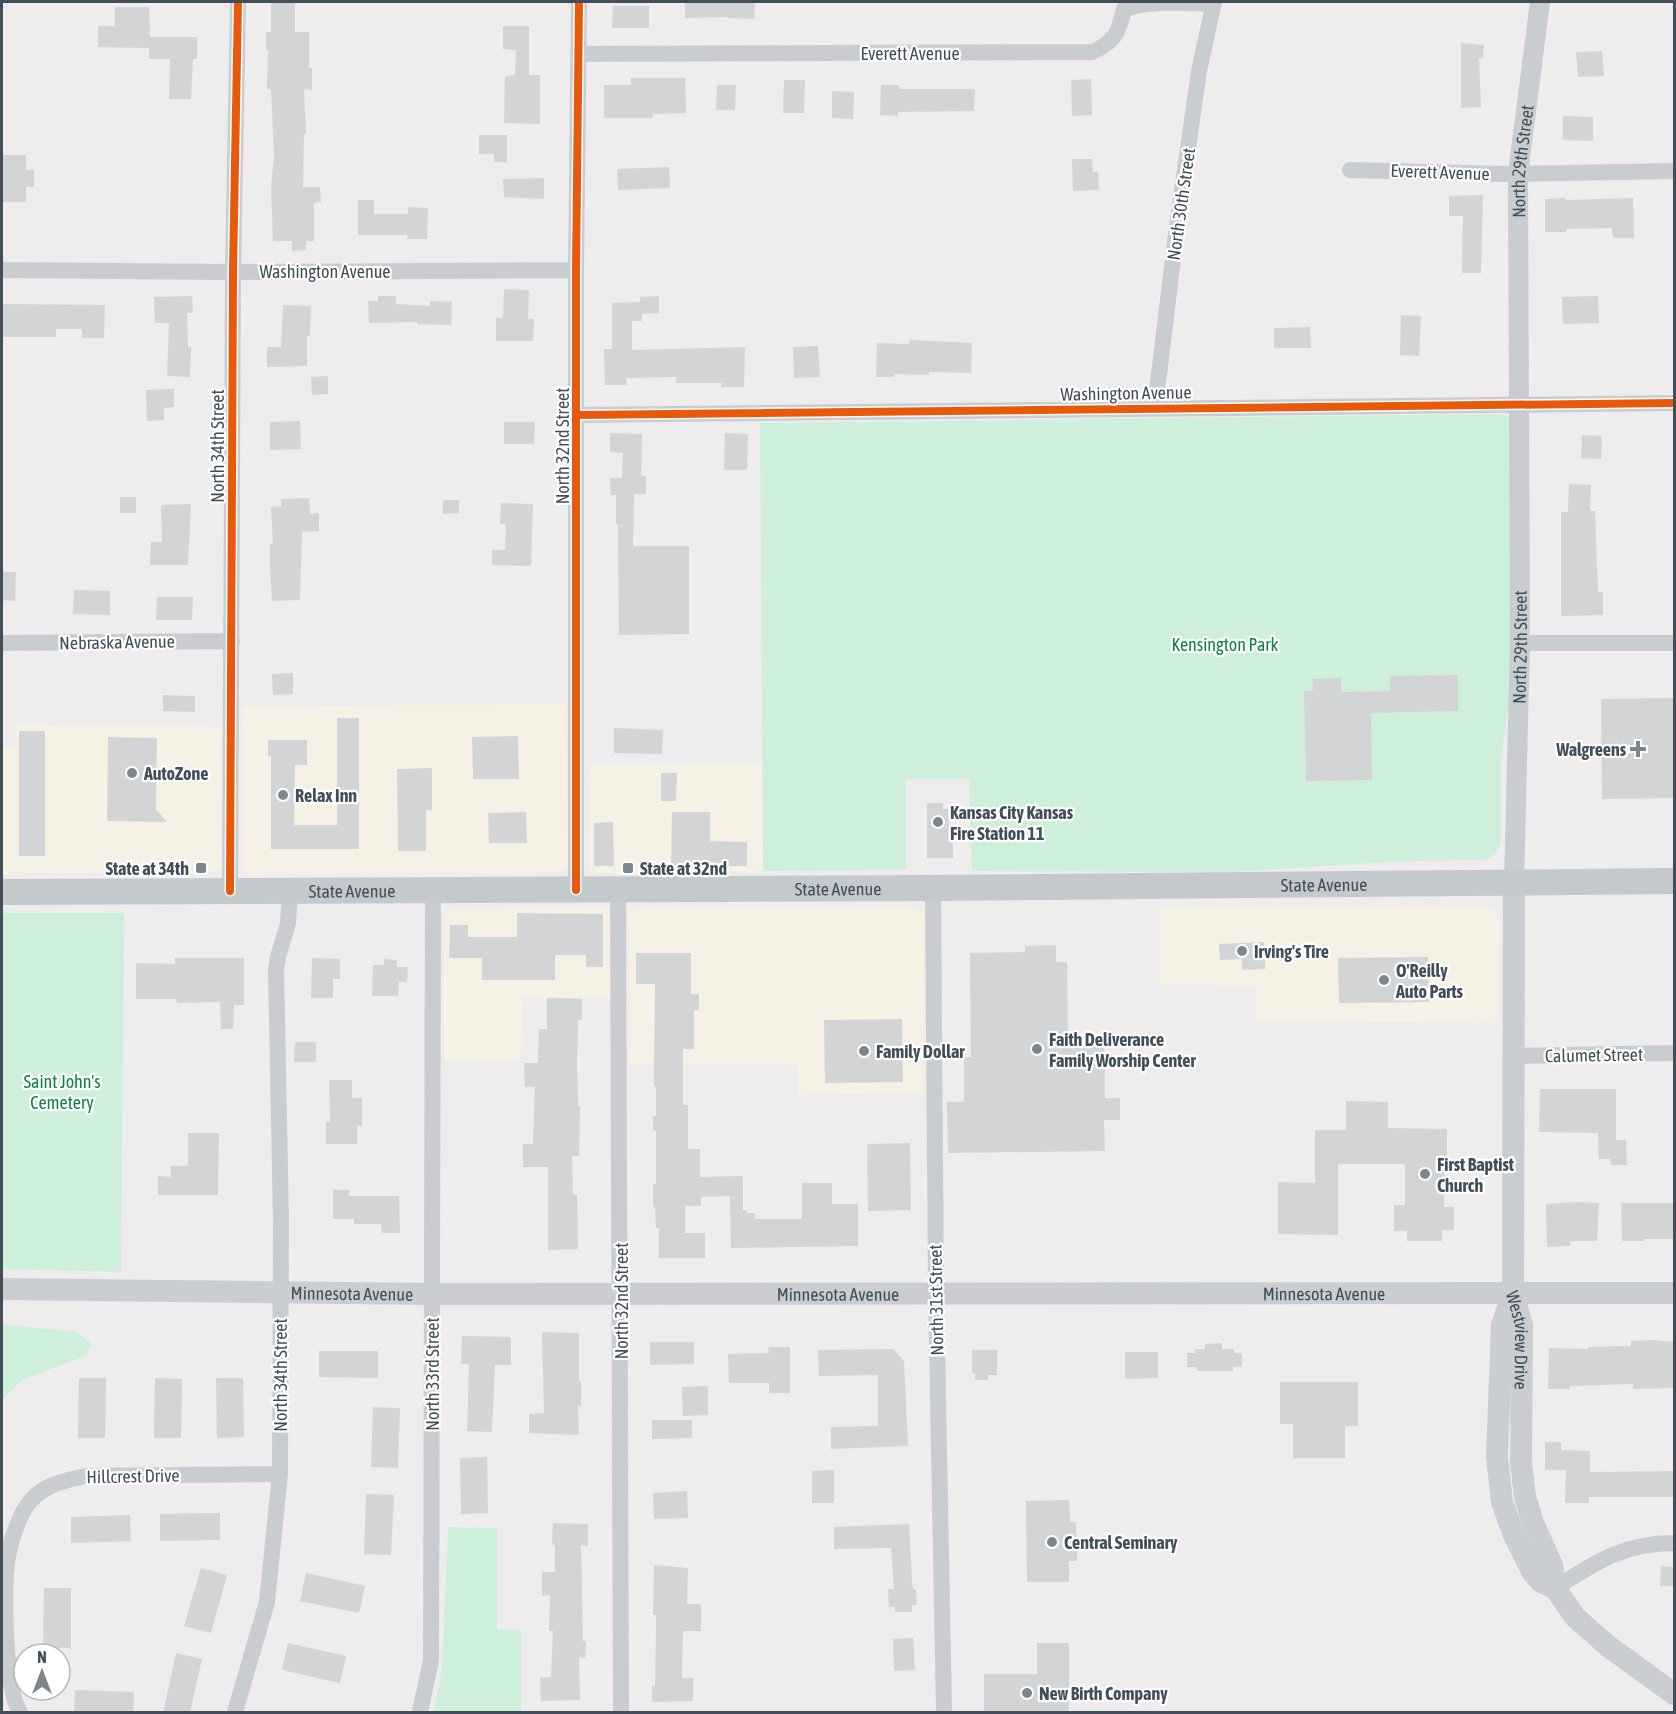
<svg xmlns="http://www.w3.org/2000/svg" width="1676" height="1714" font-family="'Asap Condensed',sans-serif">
<rect width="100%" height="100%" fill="#eeecec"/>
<path fill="#f6f1e5" d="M566 704 568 859 567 868 562 872 249 874 244 869 243 706Z
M16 725 221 727 222 866 217 872 2 874V746H16Z
M762 764 763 871 594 874 589 867 590 765Z
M909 906 924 913 923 1094 798 1095 797 1065 630 1064 629 913 635 909Z
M1483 906 1494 910 1498 921V1023L1256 1022 1255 986 1160 984V908Z
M605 908 611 912V998L523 997 521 1061 444 1060V919L446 910Z"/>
<path fill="#cef0da" d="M1506 414 1510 420 1511 688 1501 758V840C1498 852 1495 857 1484 860L1403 861 1230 872 972 871 969 779H906V870L763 871 760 423Z
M2 913H124L121 1272 2 1269Z
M2 1324 76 1332 91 1343 87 1355 22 1380 2 1400Z
M448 1527 497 1528V1630H521V1712H433L442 1669Z"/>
<path fill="#d3d4d5" d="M271 2H295V32H309V68H312V90L304 89 306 134H304L303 187H320L321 202 314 203V241H306V250L292 251V241H273L271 188 274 156 271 89H267L268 50H266V32H271Z
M685 2H755L754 19 728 18V17L685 18Z
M613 6H649V28H612Z
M115 7H149L150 37H197V59H193L191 99H169L170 59H149V48L98 47V26H115Z
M503 26H529V75H540V124L504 123 505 76 515 75 516 50 503 49Z
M1461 43 1484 45 1483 58H1479L1481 107 1461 108Z
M1602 51 1604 76 1578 77 1576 52Z
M631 78H685L686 113 653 114 652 118H604V85H631Z
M1091 79 1092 115 1072 116 1071 80Z
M784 80H805L804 113H783Z
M717 85H736L735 110H716Z
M881 85H899V89H975L974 111 898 112V116L880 115Z
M832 91 854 92 853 119 832 118Z
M1563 116 1593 117V141L1563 140Z
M479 135H507V162H494V154H479Z
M2 155H26V170H34V187H26V202H2Z
M1072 159H1092L1093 172H1098L1099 190 1073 191Z
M669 167 670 188 618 190 617 169Z
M544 178V199L504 197 503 179Z
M1483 195 1481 273H1462L1463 216H1449V196Z
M1565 198V200L1633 198 1634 238H1613L1612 228 1566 229V232H1545V199Z
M358 200H374V214H408V207L428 208 427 239H407L408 235H358Z
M504 289 529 290 528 319H534L533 341H496V318H503Z
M192 296 193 313H187L188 347H191L190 377 167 376 169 323H155L154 297Z
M378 296H396V304L430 306V301L452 302 451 325 417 324V322L369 323 368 301H378Z
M659 296V313L642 314V321H632V350L745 347 744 387H721L722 383H676V377L626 378 627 385H605L604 349H612V303L640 302V297Z
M1598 296 1599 323 1563 324 1562 297Z
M2 304 105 305 104 338H82V329H56V337H2Z
M283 305 311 306 310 336H307V366L267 367V347H281Z
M1401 315 1421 316 1419 356 1400 355Z
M1310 327 1311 348H1274V328Z
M910 340 972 343 971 373 929 372V375L895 374 894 377H876L877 343 909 344Z
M818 346 820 377 794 378 793 347Z
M328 376V394L312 395 311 377Z
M174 389V407L164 408V420L147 421 146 390Z
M300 421 301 449 270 450V422Z
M504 422H535L534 444H504Z
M610 433 642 434 641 476H646V494H634L633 546H689V634L619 635 618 524H616V495H611L610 478H622L623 453 610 452Z
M725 433 748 434 747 470H724Z
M1582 435 1602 436 1601 459 1581 458Z
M1569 484 1591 485 1590 511H1595L1598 592H1603V615L1561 616V512H1568Z
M120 497H136V513H120Z
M309 498 310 514 319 513V531L302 532 300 600 272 601 270 567V544H273L271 507 281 506V499Z
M443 500H459V513L443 514Z
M501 503 533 504 531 566 492 565V550H505L506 524H500Z
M191 504 188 565H150L151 542H162L161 505Z
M2 572H16L15 601 2 600Z
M74 590 110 591V615L73 614Z
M157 597H193L192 620H156Z
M293 673V694L273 695 272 674Z
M1458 675V711L1371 713 1372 780 1306 781 1304 691H1313L1312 679 1341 678V692L1390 691V676Z
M163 695 195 696V712L163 711Z
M1674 698V798L1602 799 1601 699Z
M337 718H359V849H271V756H268V740H307V765H295L294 825H337Z
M614 728 663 730 662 754 614 753Z
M19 731H45V856H19Z
M518 736 519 779H473L472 737Z
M108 737 157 738 156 809 167 822 107 821Z
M432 768V810H426V851H398L397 769Z
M661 773H677L676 801H661Z
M927 803H943V809H949V836H953V858H927Z
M526 812 527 843H489L488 813Z
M672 812H710V841L747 842V866H671Z
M613 822 614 866H594V823Z
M517 913 603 914V967H586V955H555V980H482V958H449L450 925H468V937H517Z
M1264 942 1265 969 1242 970V959L1220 960 1219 944Z
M1056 945V962H1067L1068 1041H1104L1105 1098H1120V1120H1104L1105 1151 948 1153 947 1102H964V1057H971L970 953 1025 952V946Z
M636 953H691V994H699V1010H694V1049H683V1105H688V1149H700V1177L743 1176V1210H747V1213H755V1219H802V1183H832V1204H858V1246L731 1248 730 1196 701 1197V1206H685V1233H705V1258H659V1228H656L655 1207H653V1184H656V1130H653V1116H656V1087H654V1070L655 984H636Z
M1428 957 1429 1002 1339 1003 1338 958Z
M175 958H244V1005H234L233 1029H221L220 1002 177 1003 176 999H136V963L175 964Z
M312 958 340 959V979H333V998H311Z
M384 959 397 960V967H408L407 982H399L398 996H372L373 965H384Z
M547 998 582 999V1020H578L577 1063 578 1106H580L579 1156H572L573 1194H577L578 1249 548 1250V1167H523V1144H533L535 1087H525L524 1063H538L539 1029H547Z
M902 1019 903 1082 825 1083 824 1020Z
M295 1042H316V1062H294Z
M329 1080H352V1098H362V1126H357V1144H326V1122H330Z
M1540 1089H1616V1140H1626L1627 1165H1611L1610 1159H1599L1598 1133 1539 1132Z
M1346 1101 1388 1102V1128L1447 1129V1165H1444V1207H1454V1230H1442V1241H1407V1231H1394V1205H1405V1164H1338V1235L1278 1234V1182L1315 1183V1130H1346Z
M188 1133H219L218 1195H158V1176L171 1177V1166H188Z
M910 1143 911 1210 868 1211 867 1144Z
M333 1190H349V1196H399L400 1233H382L381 1224H354V1219H333Z
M1578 1202 1599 1203 1597 1241H1570V1246L1547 1247 1546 1204Z
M1621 1203H1674V1239H1644V1241H1622Z
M542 1332 579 1333V1381H581V1406H578L579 1435 529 1433V1414L544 1413Z
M462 1336 511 1337V1365H495L492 1432 467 1431 469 1364H461Z
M1652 1340 1674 1342V1388L1633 1389V1384L1570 1386V1389H1548L1549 1348 1588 1349V1347L1631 1346V1341Z
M650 1342H694V1364L650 1365Z
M1222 1343V1349H1234V1353H1242V1367H1233V1371H1197V1367H1187V1353H1195V1349H1205V1344Z
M768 1347H790V1393H769V1383H729L728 1354 769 1353Z
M893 1349 904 1361 908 1446 831 1449V1427L878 1426V1375L819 1376 818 1350Z
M972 1350H997V1375H988V1380H975V1373H972Z
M319 1351H378V1378L319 1377Z
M1125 1352H1158V1378L1125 1379Z
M79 1378H106L105 1438H78Z
M155 1378 182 1379 181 1438H154Z
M216 1378H243L244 1437 217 1438Z
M1280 1382H1358V1426H1345V1458H1293V1424H1280Z
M708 1386V1415L683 1416 682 1387Z
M373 1407 400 1408 398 1468 371 1467Z
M652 1420H692V1438L652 1439Z
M1545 1442H1561V1450L1590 1451V1472L1674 1471V1497H1589V1503H1565L1566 1470H1545Z
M487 1457 488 1513 461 1514 460 1458Z
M834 1470V1503H812V1471Z
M687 1491 688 1518 654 1519 653 1493Z
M366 1494 394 1495 391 1555 364 1554Z
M1069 1500 1070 1522H1076L1077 1561H1069V1582H1027L1026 1501Z
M220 1513V1540L160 1541V1514Z
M130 1515 131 1541 71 1543V1517Z
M553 1523 588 1524V1546L581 1545 583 1641H586L585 1658 579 1657 580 1700 541 1701 540 1678 551 1677 553 1631H549L550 1595 542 1596V1572H555V1545L552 1544Z
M909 1524 912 1580 913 1589H916L917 1605H912V1612H895V1607H889L888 1589H894L891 1548 834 1549V1527Z
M654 1565 688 1568 687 1604H701V1631H683L682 1678H693V1701L652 1702V1686H655L656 1625V1615H653Z
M1661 1566 1674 1567V1586H1660Z
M201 1568 227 1575 211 1633 184 1626Z
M306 1573 365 1586 359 1613 300 1601Z
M44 1588H71V1648H43Z
M913 1638 915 1670 894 1671 893 1639Z
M288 1643 346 1656 340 1683 282 1670Z
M1037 1643H1069V1713H984V1674H1037Z
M176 1653 202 1659 190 1713H163Z
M75 1690 134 1692 133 1713H74Z"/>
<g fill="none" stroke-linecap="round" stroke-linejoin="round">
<path stroke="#c9cdd1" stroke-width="16" d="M579 54 1092 52C1115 42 1119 32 1124 9 1152 0 1184 3 1213 4
M1350 170 1503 174 1674 171
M2 270 233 272 576 270
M1155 407 1177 226 1199 71 1214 2
M577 415 1674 403
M2 643 232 641
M1520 643H1674
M933 888 936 1293 944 1712
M576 890V270L579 2
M618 890 621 1712
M230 891 233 272 238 2
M1514 1056 1674 1053
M1555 1588C1596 1562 1624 1543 1674 1543
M20 1712C5 1691 3 1591 7 1563 9 1546 16 1525 24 1510 38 1486 61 1481 86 1476L280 1474
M235 1712 267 1602 280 1474 281 1221 276 969 278 957 288 923 290 891
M420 1712 431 1660 433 890"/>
<path stroke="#c9cdd1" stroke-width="20" id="s1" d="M1514 883 1520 643 1518 173 1540 2"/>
<g stroke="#cacdd2" stroke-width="22">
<path id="s2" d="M1514 883 1513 1294 1522 1325 1521 1463 1525 1497 1533 1523 1552 1565 1555 1588"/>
<path id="s3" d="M2 1289 432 1294 1674 1293"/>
<path d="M1513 1294 1502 1325 1497 1456 1502 1502 1514 1535 1533 1573 1541 1582 1555 1588 1575 1617 1608 1646 1674 1694"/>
</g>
<path stroke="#c4c9cd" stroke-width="26" id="s4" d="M2 892 933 888 1674 881"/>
<g stroke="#fff" stroke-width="11">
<path id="cycleway" d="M577 415 1674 403
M576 890V270L579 2
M230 891 233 272 238 2"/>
</g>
<use href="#cycleway" stroke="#e8590c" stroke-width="8"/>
</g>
<g fill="#7e868d" stroke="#fff" stroke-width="2">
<path d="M1635 740h6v6h6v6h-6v6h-6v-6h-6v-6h6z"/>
<circle cx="132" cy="773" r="6"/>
<circle cx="283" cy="795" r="6"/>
<circle cx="938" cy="822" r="6"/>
<rect x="195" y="862" width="12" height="12" rx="3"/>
<rect x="622" y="862" width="12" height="12" rx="3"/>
<circle cx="1242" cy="951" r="6"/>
<circle cx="1384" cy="980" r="6"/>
<circle cx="1037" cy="1049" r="6"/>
<circle cx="864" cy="1051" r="6"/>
<circle cx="1425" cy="1174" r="6"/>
<circle cx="1052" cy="1542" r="6"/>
<circle cx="1027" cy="1693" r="6"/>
</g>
<g text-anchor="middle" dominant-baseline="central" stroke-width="4.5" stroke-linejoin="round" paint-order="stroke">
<g font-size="18" fill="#424f5a" stroke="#fff">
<text x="910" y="53">Everett Avenue</text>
<text stroke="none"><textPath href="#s1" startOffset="722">North 29th Street</textPath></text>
<text transform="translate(1440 172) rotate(2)">Everett Avenue</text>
<text transform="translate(1181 204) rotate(-82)">North 30th Street</text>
<text x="325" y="271">Washington Avenue</text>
<text transform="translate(1126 393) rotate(-1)">Washington Avenue</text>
<text transform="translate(217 446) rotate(-90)">North 34th Street</text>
<text transform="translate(562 446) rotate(-90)">North 32nd Street</text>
<text transform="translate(117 642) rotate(-1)">Nebraska Avenue</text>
<text stroke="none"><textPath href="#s1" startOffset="236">North 29th Street</textPath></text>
<text stroke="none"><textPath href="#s4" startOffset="1322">State Avenue</textPath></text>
<text stroke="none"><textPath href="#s4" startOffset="836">State Avenue</textPath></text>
<text stroke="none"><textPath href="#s4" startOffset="350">State Avenue</textPath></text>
<text transform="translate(1594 1055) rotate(-1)">Calumet Street</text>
<text stroke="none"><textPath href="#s3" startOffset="350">Minnesota Avenue</textPath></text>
<text stroke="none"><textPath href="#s3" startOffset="836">Minnesota Avenue</textPath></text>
<text stroke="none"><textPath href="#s3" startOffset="1322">Minnesota Avenue</textPath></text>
<text transform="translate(936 1300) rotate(-91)">North 31st Street</text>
<text transform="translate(621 1301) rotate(-90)">North 32nd Street</text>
<text stroke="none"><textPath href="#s2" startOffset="458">Westview Drive</textPath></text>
<text transform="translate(432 1374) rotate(-90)">North 33rd Street</text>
<text transform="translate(280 1375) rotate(-90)">North 34th Street</text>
<text transform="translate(133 1476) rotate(-1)">Hillcrest Drive</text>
</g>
<g font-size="18" fill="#0d8248" stroke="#fff">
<text x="1225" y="644">Kensington Park</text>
<text x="62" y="1081">Saint John's<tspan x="62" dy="21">Cemetery</tspan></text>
</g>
<g font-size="18" font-weight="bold" fill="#424f5a" stroke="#fff" text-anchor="start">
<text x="1626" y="749" text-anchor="end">Walgreens</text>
<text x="144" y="773">AutoZone</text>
<text x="295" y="795">Relax Inn</text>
<text x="950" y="812">Kansas City Kansas<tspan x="950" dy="21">Fire Station 11</tspan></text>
<text x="189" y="868" text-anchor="end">State at 34th</text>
<text x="640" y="868">State at 32nd</text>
<text x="1254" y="951">Irving's Tire</text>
<text x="1396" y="970">O'Reilly<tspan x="1396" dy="21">Auto Parts</tspan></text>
<text x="1049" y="1039">Faith Deliverance<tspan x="1049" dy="21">Family Worship Center</tspan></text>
<text x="876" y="1051">Family Dollar</text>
<text x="1437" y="1164">First Baptist<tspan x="1437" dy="21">Church</tspan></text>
<text x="1064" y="1542">Central Seminary</text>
<text x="1039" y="1693">New Birth Company</text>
</g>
</g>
<rect width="1676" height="1714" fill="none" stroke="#424f5a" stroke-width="6"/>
<g transform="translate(42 1672)"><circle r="28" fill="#ffffff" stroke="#b3b9bd" stroke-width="1.5"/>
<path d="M0-4.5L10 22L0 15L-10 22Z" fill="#7e868d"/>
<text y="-9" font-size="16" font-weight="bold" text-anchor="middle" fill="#424f5a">N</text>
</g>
</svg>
